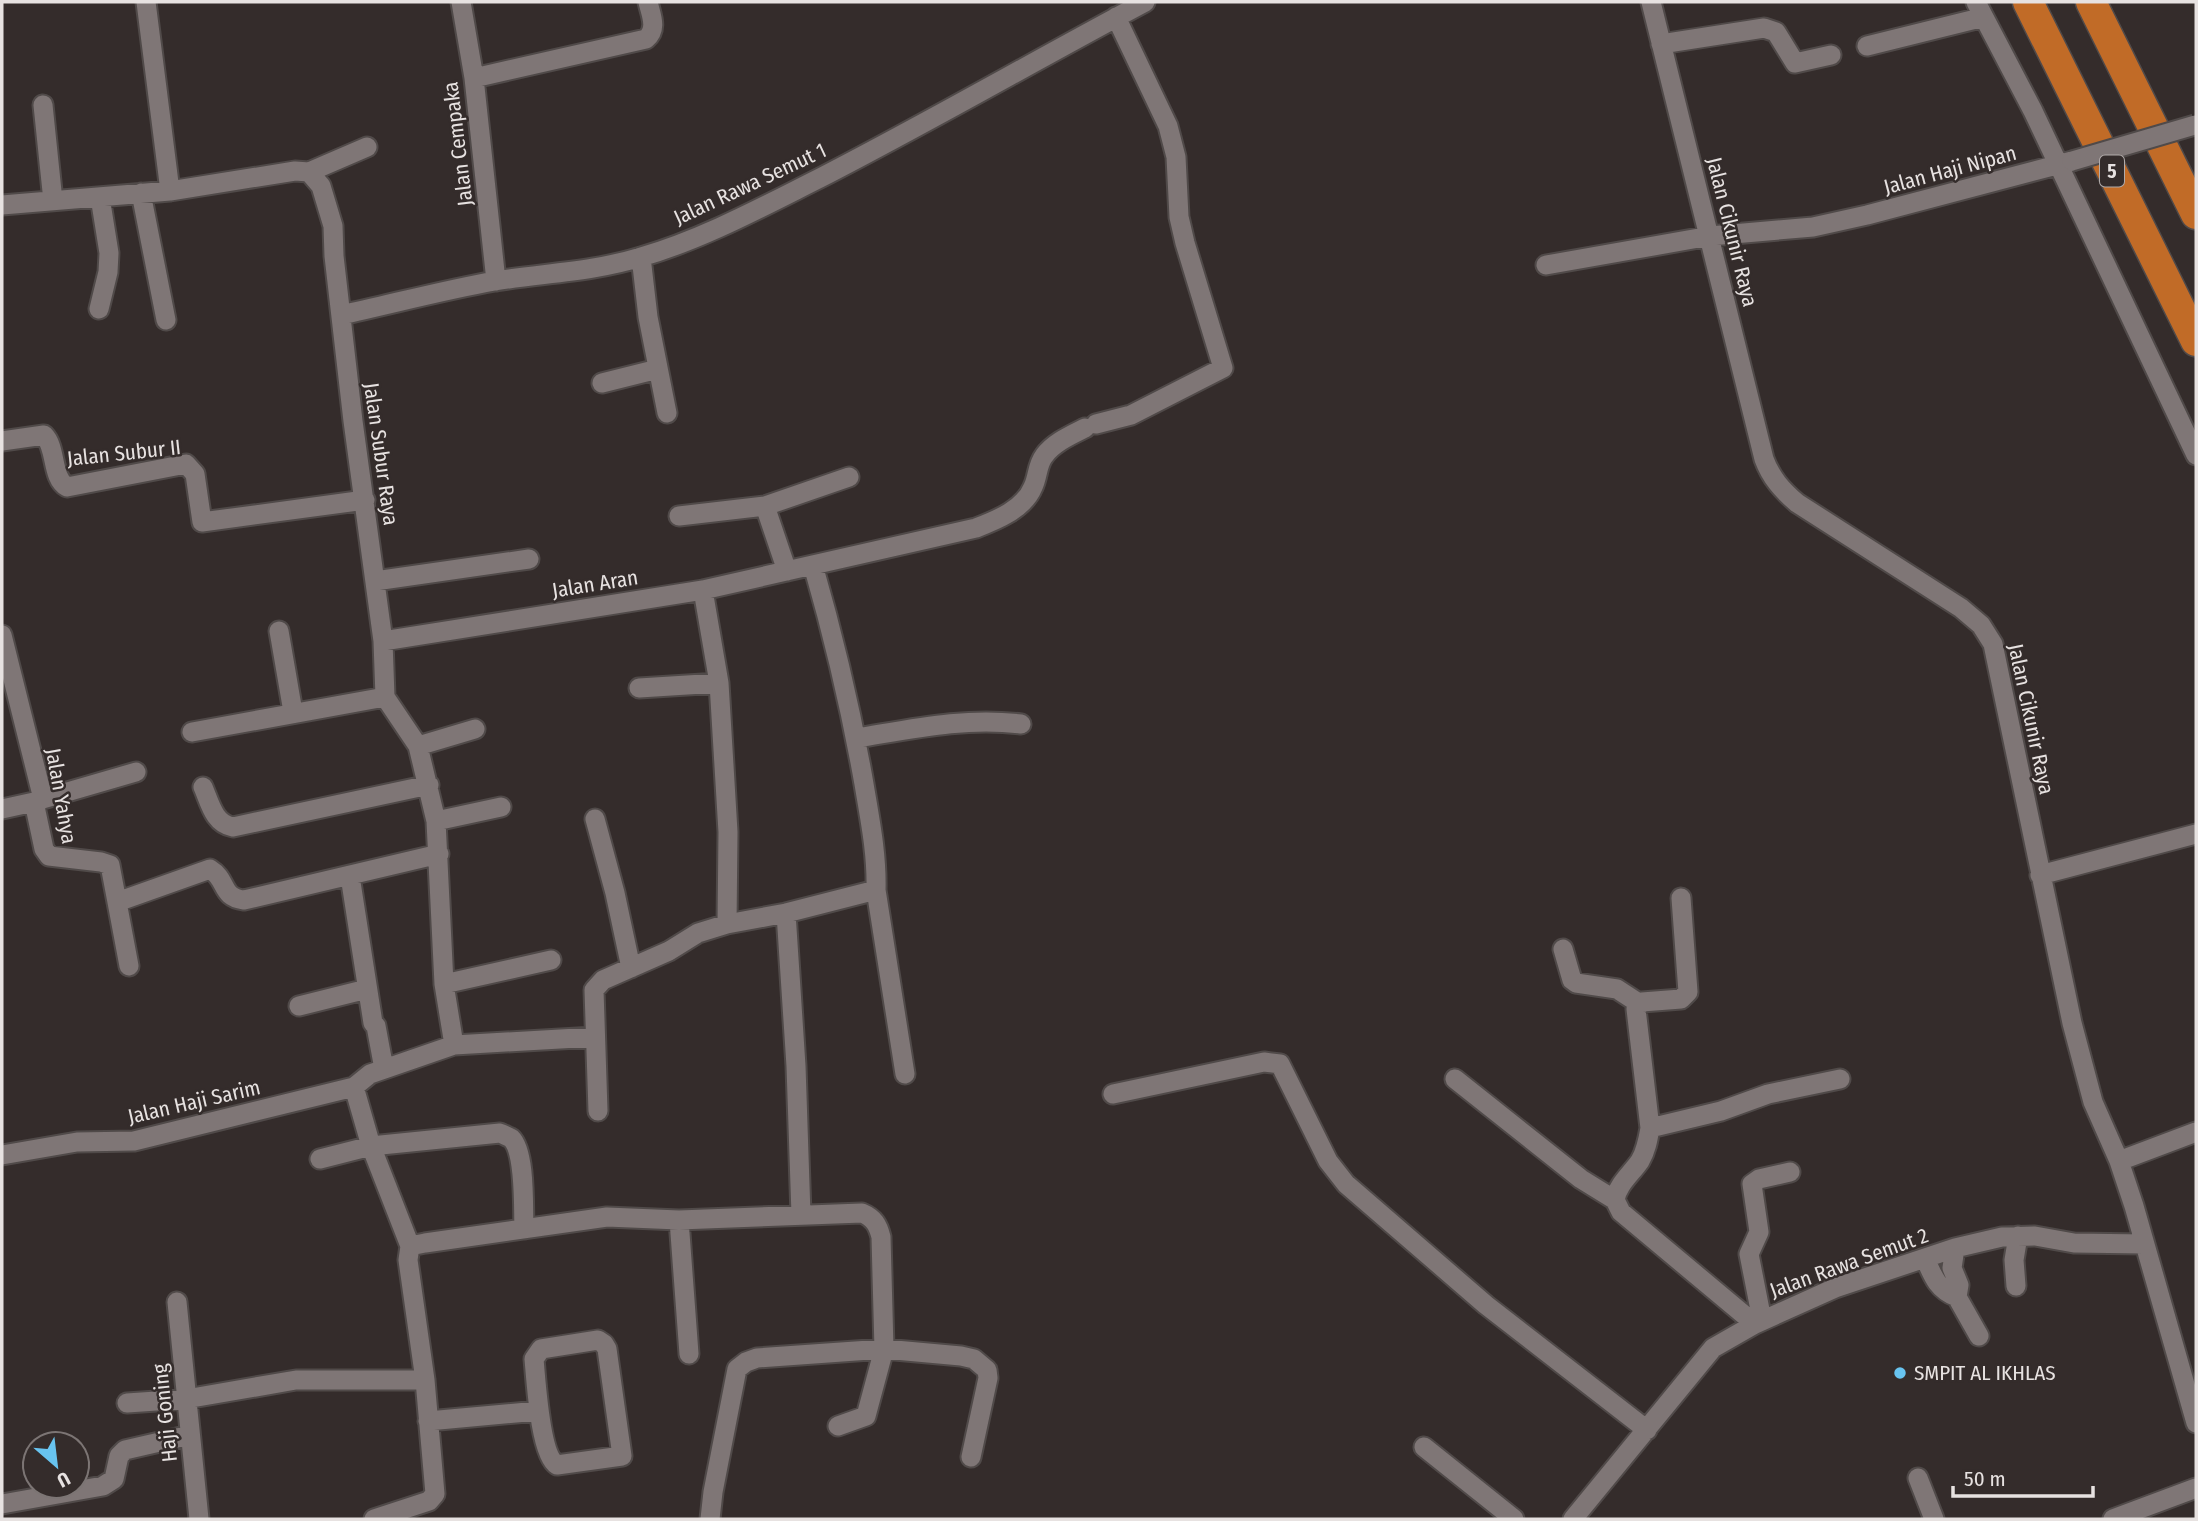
<svg xmlns="http://www.w3.org/2000/svg" width="2198" height="1521" font-family="'Fira Sans Condensed',sans-serif">
<rect width="100%" height="100%" fill="#342c2b"/>
<g fill="none" stroke-linecap="round" stroke-linejoin="round">
<g stroke="#504a49" stroke-width="23">
<path id="minor" d="M146 2 170 191
M461 2 474 78 496 281
M1651 2 1764 459C1771 478 1782 490 1797 503L1961 608 1981 625 1993 644 2072 1023 2093 1102 2119 1161 2134 1206 2196 1423
M1976 2 2033 111 2196 455
M1661 44 1764 28 1776 32 1795 63 1831 55
M1867 46 1984 17
M474 78 646 39C658 29 651 15 648 2
M43 105 53 201
M309 172 367 147
M141 193 166 320
M2 205 170 191 295 171 309 172 321 186 333 226 334 256 353 421 383 641 385 697 418 746 436 821 444 984 454 1045
M641 257 648 317 667 413
M1546 265 1710 236 1813 227 1867 215 2072 161
M99 309 108 272 109 253 100 197
M341 315C392 304 444 290 495 281 544 273 593 272 641 257 703 239 762 207 820 178 929 122 1036 60 1145 2
M602 383 658 369
M1096 424 1131 415 1223 368 1185 243 1179 217 1176 157 1168 126 1116 17
M2 441 44 435C57 448 51 478 67 487L186 464 195 474 202 522 365 500
M679 516 765 506
M787 571 765 506 849 477
M375 581 529 559
M703 590 719 683 728 832 727 924
M279 631 293 712
M2 635 43 799 34 802 44 849 49 856 101 862 110 865 117 902 210 869C228 880 220 897 244 900L439 854
M383 641 703 590 976 528C997 520 1024 509 1033 487 1038 477 1037 465 1044 456 1053 443 1071 435 1085 428
M639 688 719 683
M192 732 385 697
M857 738C912 729 965 717 1021 724
M418 746 475 729
M203 787C210 803 214 824 233 827L429 785
M43 799 136 772
M2 809 34 802
M595 819 615 893 631 968
M436 821 501 807
M2040 875 2196 834
M350 876 373 1023 376 1026 384 1069
M876 890 905 1074
M117 902 129 966
M786 913 796 1066 801 1215
M1563 949 1572 980 1576 983 1617 989 1640 1004
M444 984 551 960
M299 1006 367 989
M1455 1079 1581 1179 1615 1200 1621 1212 1755 1324
M354 1087 371 1146 410 1246
M1113 1094 1264 1062 1280 1064 1328 1161 1346 1184 1486 1305 1647 1430
M598 1111 594 990 603 980 669 951 698 933 727 924 786 913 876 890C877 854 870 820 864 784 851 710 834 638 813 565
M1650 1128 1721 1111 1768 1094 1840 1079
M2 1155 77 1142 134 1141 354 1087 370 1074 454 1045 595 1037
M320 1159 371 1146 500 1133C501 1133 510 1138 511 1138 526 1152 523 1209 524 1229
M2119 1161 2196 1132
M1615 1200C1617 1185 1631 1174 1640 1161 1646 1151 1648 1140 1650 1128L1636 1009 1642 1002 1681 999 1688 992 1681 898
M679 1220 689 1354
M1955 1248 1952 1268 1959 1285 1957 1297 1979 1336
M1925 1258C1933 1277 1938 1290 1957 1297
M2016 1286 2014 1260 2018 1236
M177 1302 199 1519
M1762 1320 1749 1254 1759 1232 1752 1184 1759 1179 1790 1172
M598 1340 604 1344 607 1349 622 1456 557 1465C540 1455 536 1379 534 1359L541 1349Z
M127 1403 186 1399 296 1380H425
M428 1421 538 1411
M1424 1447 1514 1519
M1918 1478 1934 1519
M2 1504 103 1486 114 1479 119 1456 125 1450 190 1435
M374 1519 429 1501 435 1494 425 1380 408 1260 410 1246 425 1243 607 1217 679 1220 862 1213C874 1218 878 1225 881 1237L884 1349 866 1416 838 1426
M710 1519 713 1492 737 1369 746 1362 757 1358 884 1349 961 1356 974 1359 987 1370 988 1378 971 1457
M1573 1519 1713 1348 1755 1324 1835 1288 1955 1248 2002 1237 2035 1236 2074 1243 2144 1244
M2113 1519 2196 1488"/>
</g>
<g stroke="#504a49" stroke-width="33">
<path id="highway" d="M2028 2 2196 341
M2091 2 2196 214"/>
</g>
<use href="#minor" stroke="#7f7676" stroke-width="19"/>
<use href="#highway" stroke="#c16b27" stroke-width="30"/>
<g stroke="#504a49" stroke-width="23" stroke-linecap="butt">
<path id="minor-bridge" d="M2072 161 2195 125"/>
</g>
<use href="#minor-bridge" stroke="#7f7676" stroke-width="19"/>
</g>
<circle fill="#68c4f0" stroke="#342c2b" stroke-width="2.5" cx="1900" cy="1373" r="7"/>
<g text-anchor="middle" dominant-baseline="central" stroke-width="5" stroke-linejoin="round" paint-order="stroke">
<rect fill="#342c2b" stroke="#b1abaa" stroke-width="2" x="2100" y="155.5" width="24" height="31" rx="5"/>
<g font-size="19" font-weight="bold" fill="#e7e2e1">
<text x="2112" y="171">5</text>
</g>
<g font-size="21" fill="#e7e2e1" stroke="#342c2b">
<text transform="translate(458 144) rotate(-97)">Jalan Cempaka</text>
<text transform="translate(1950 170) rotate(-15)">Jalan Haji Nipan</text>
<text transform="translate(750 184) rotate(-25)">Jalan Rawa Semut 1</text>
<text transform="translate(1732 232) rotate(76)">Jalan Cikunir Raya</text>
<text transform="translate(124 453) rotate(-6)">Jalan Subur II</text>
<text transform="translate(381 454) rotate(82)">Jalan Subur Raya</text>
<text transform="translate(595 584) rotate(-9)">Jalan Aran</text>
<text transform="translate(2031 719) rotate(78)">Jalan Cikunir Raya</text>
<text transform="translate(61 796) rotate(80)">Jalan Yahya</text>
<text transform="translate(194 1102) rotate(-13)">Jalan Haji Sarim</text>
<text transform="translate(1849 1263) rotate(-20)">Jalan Rawa Semut 2</text>
<text transform="translate(165 1413) rotate(-96)">Haji Goning</text>
</g>
<g font-size="21" fill="#e7e2e1" stroke="#342c2b" text-anchor="start">
<text x="1914" y="1373">SMPIT AL IKHLAS</text>
</g>
</g>
<rect width="2198" height="1521" fill="none" stroke="#e7e2e1" stroke-width="7"/>
<g transform="translate(56 1465) rotate(152)"><circle r="33" fill="#342c2b" stroke="#7c7574" stroke-width="2"/>
<path d="M0-5L12 26L0 18L-12 26Z" fill="#68c4f0"/>
<text y="-10" font-size="19" font-weight="bold" text-anchor="middle" fill="#e7e2e1">U</text>
</g>
<path d="M1953 1486v10h140v-10" fill="none" stroke="#e7e2e1" stroke-width="3.5"/>
<text x="1964" y="1486" font-size="21" fill="#e7e2e1" stroke="#342c2b" stroke-width="5" paint-order="stroke">50 m</text>
</svg>
